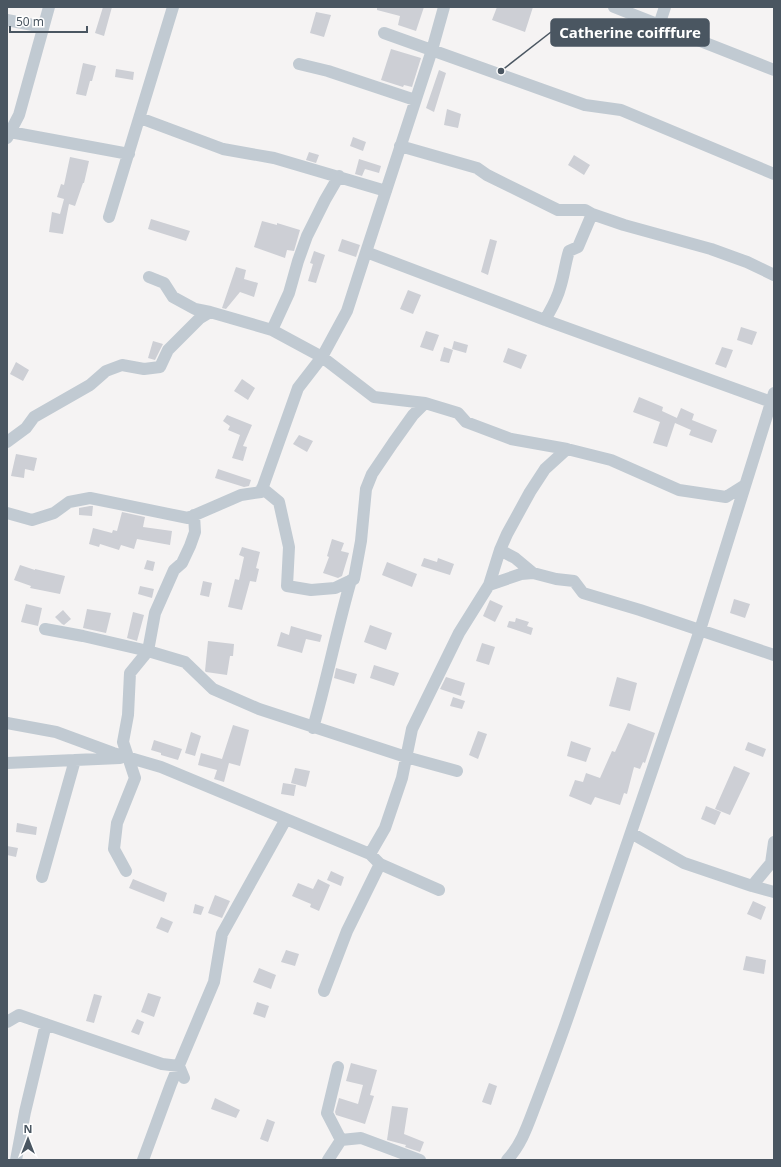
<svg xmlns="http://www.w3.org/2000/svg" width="781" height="1167" font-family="'Noto Sans',sans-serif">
<rect width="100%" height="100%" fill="#f5f3f3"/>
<path fill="#cdcfd5" d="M103 7H112L104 36 95 33Z
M377 7H424L416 31 398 25 400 16 377 10Z
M497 7H533L525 32 492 20Z
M316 12 331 15 324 37 310 33Z
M391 49 421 58 412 87 404 85 403 87 381 80Z
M83 63 96 66 92 81H90L86 96 76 94Z
M116 69 134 72 133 80 115 77Z
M439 70 446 73 434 112 426 108Z
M447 109 461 114 458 128 444 125Z
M353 137 366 142 363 151 350 146Z
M309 152 319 155 316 163 306 160Z
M574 155 590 165 584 175 568 165Z
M70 157 89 161 84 183H83L75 206 69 204 63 234 49 232 52 212 60 214 64 199 57 197 61 184 64 185Z
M359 159 381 166 379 173 365 169 362 176 355 174Z
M151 219 190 231 186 241 148 229Z
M262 221 277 225V223L300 230 294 251 287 250 285 258 254 247Z
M342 239 360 245 356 257 338 251Z
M490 239 497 241 488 275 481 272Z
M314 251 325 255 316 283 308 281 313 264 310 263Z
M236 267 246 270 244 279 258 283 254 297 240 292 226 309 222 308Z
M408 290 421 295 413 314 400 309Z
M741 327 757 332 752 345 737 340Z
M426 331 439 335 433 351 420 347Z
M153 341 163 344 155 360 148 358Z
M454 341 468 345 466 353 452 349Z
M444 347 453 350 449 363 440 361Z
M722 347 733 350 726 368 715 364Z
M508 348 527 355 521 369 503 362Z
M16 362 29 370 23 381 10 374Z
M242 379 255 388 248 400 234 391Z
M639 397 663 407 662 411 677 418 676 420 681 408 694 414 692 420 717 430 712 443 689 435 691 430 675 423 667 447 653 443 660 422 633 412Z
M227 415 252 425 243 446 247 447 243 461 232 458 240 435 228 430 230 426 223 421Z
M299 435 313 441 307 452 293 444Z
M16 454 37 458 34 471 25 469 24 478 11 476Z
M218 469 251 480 249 486 244 487 215 478Z
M90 506H93L92 516 79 515V508Z
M122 512 145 517 143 527 172 531 170 545 137 539 134 549 121 545 119 550 100 544 99 547 89 544 93 528 112 533 113 530 117 531Z
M332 539 344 543 341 551 349 553 342 576 338 578 323 573 329 557 327 556Z
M242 547 260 552 256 568 259 569 256 582 250 581 242 610 228 607 235 579 239 580 244 557 239 555Z
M424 558 437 562 438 558 454 564 450 575 421 566Z
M147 560 155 562 153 571 144 569Z
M387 562 417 574 412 587 382 575Z
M20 565 35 570V569L65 576 60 594 30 588 31 586 14 580Z
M203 581 212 583 209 597 200 595Z
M140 586 154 589 152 598 138 594Z
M734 599 750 604 745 618 730 613Z
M490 600 503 606 495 622 483 616Z
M26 604 42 608 38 626 21 622Z
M87 609 111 613 106 633 83 628Z
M63 610 71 619 64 625 62 624 55 617Z
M133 612 144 615 137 641 127 638Z
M516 618 529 622 527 626 533 628 531 635 507 627 509 621 515 622Z
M370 625 392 633 386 650 364 642Z
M291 626 322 635 320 642 306 639 302 653 277 646 281 632 289 635Z
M208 641 234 644 233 656H230L227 675 206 672 205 671Z
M482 643 495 647 489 665 476 661Z
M374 665 399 673 394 686 370 678Z
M336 668 357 674 354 684 334 678Z
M446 677 465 683 461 696 440 689Z
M617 677 637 683 630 711 609 706Z
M453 697 465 701 462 709 450 706Z
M628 723 655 733 645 763 643 762 640 769 634 767 627 794 624 793 620 805 595 797 591 805 569 796 575 780 583 782 586 773 600 778 612 751 615 752Z
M233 725 249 730 240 766 229 763 224 782 214 779 217 770 198 765 201 753 222 759Z
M478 731 487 734 478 759 469 755Z
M191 732 201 736 195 756 185 753Z
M154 740 182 749 178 760 161 755V753L151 750Z
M571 741 591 748 586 762 567 756Z
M748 742 766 749 763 757 745 750Z
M734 766 750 773 730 815 715 809Z
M295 768 310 771 306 787 291 783Z
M283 783 296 785 294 796 281 794Z
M706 806 721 812 715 825 701 819Z
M17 823 37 827 36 835 16 832Z
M7 846 18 848 16 857 7 855Z
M331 871 344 877 341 886 327 880Z
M133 879 167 893 164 902 129 888Z
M318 879 330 885 319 911 310 907 311 904 292 896 298 883 313 889Z
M215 895 230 901 222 918 208 913Z
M753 901 766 907 761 920 747 914Z
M195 904 204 907 201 915 193 913Z
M161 917 173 922 168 933 156 928Z
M286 950 299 954 295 966 281 962Z
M746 956 766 960 764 974 743 970Z
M259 968 276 975 271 989 253 982Z
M148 993 161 997 154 1017 141 1012Z
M94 994 102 996 94 1023 86 1021Z
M257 1002 269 1006 265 1018 253 1014Z
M137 1019 144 1022 139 1035 131 1032Z
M351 1063 377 1070 370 1095 374 1096 365 1124 336 1115 335 1112 339 1098 358 1104 363 1085 346 1081Z
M489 1083 497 1086 491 1105 482 1102Z
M215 1098 240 1110 236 1118 211 1109Z
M392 1106 408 1108 404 1134 424 1142 420 1152 405 1147 406 1145 387 1140Z
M267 1119 275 1122 268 1142 260 1139Z"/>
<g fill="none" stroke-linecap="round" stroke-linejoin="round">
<path stroke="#c1cad2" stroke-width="12" d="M444 7 432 50 366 252 545 320 774 403
M614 7 774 70
M7 20 43 27
M659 25 665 7
M384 33 585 105 621 110 774 174
M299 64 328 71 415 100
M140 118 223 149 274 158 386 191
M10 132 129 154
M7 138 19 115 49 7
M400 146 477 168 487 175 558 210H585L592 214 624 225 711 249 747 262 774 275
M109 217 173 7
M149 277 164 283 173 297 195 309 210 312 272 330 322 357 374 397 425 403 458 413 466 422 511 439 567 449 611 460 679 490 726 497 745 485
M545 320C551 309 557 300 560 288 564 276 565 264 569 251L578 247 592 214
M272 330 289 293 298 261 307 236 325 200 339 176
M7 442 26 428 34 417 90 385 106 371 122 365 144 369 160 367 168 350 200 318 210 312
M262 488 279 502 289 547 287 586 311 590 335 588 354 579 361 541 366 489 372 474 393 443 413 415 425 403
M7 513 32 520 54 513 69 502 90 498 188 518 241 495 261 492 298 388 322 357 347 311 366 252
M500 550 515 558 533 573 556 579 574 581 583 593 640 610 774 655
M489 585 521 574 533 573
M45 629 83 636 148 651 155 613 174 570 182 563 190 546 195 532 194 515
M7 723 56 732 113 753 161 767 370 854 380 864 439 890
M313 728C327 679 337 629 351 580
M7 763 75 760
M631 833 684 863 752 886 774 892
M370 854 385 828 402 778 412 729 459 633 489 585 500 550 507 534 530 492 545 469 567 449
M126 871 114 849 117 823 135 778 123 742 128 715 130 673 148 651 185 662 213 689 259 709 406 757 457 771
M42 877 75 760 120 758
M752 886 771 863 774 842
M324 991 347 931 380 864
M7 1022 19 1015 162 1064 179 1066 184 1078
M338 1067 327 1113 341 1140
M16 1160 25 1112 46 1024
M143 1160 171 1084 214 982 222 934 286 819
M328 1160 341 1140 361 1138 420 1160
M507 1160C523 1143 529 1121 537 1101 548 1072 559 1043 569 1014L700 630 774 393"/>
</g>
<path fill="none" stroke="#4a5661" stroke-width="1.5" d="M501 71L551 32"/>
<circle fill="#4a5661" stroke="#fff" stroke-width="1.5" cx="501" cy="71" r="4"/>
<rect fill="#4a5661" stroke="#4a5661" stroke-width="1.5" x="551" y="19" width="158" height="27" rx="4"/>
<g font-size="15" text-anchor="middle" font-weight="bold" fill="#fff">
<text x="630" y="38">Catherine coifffure</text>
</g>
<rect width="781" height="1167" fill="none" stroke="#4a5661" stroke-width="16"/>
<g transform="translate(28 1139)" stroke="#ffffff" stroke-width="3" paint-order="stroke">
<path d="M0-3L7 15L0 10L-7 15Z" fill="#4a5661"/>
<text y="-6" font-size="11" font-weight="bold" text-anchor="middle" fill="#4a5661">N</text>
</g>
<path d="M10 26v6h77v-6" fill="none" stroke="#4a5661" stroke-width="2"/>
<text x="16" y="26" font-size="12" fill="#4a5661" stroke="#ffffff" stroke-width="3" paint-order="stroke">50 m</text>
</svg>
